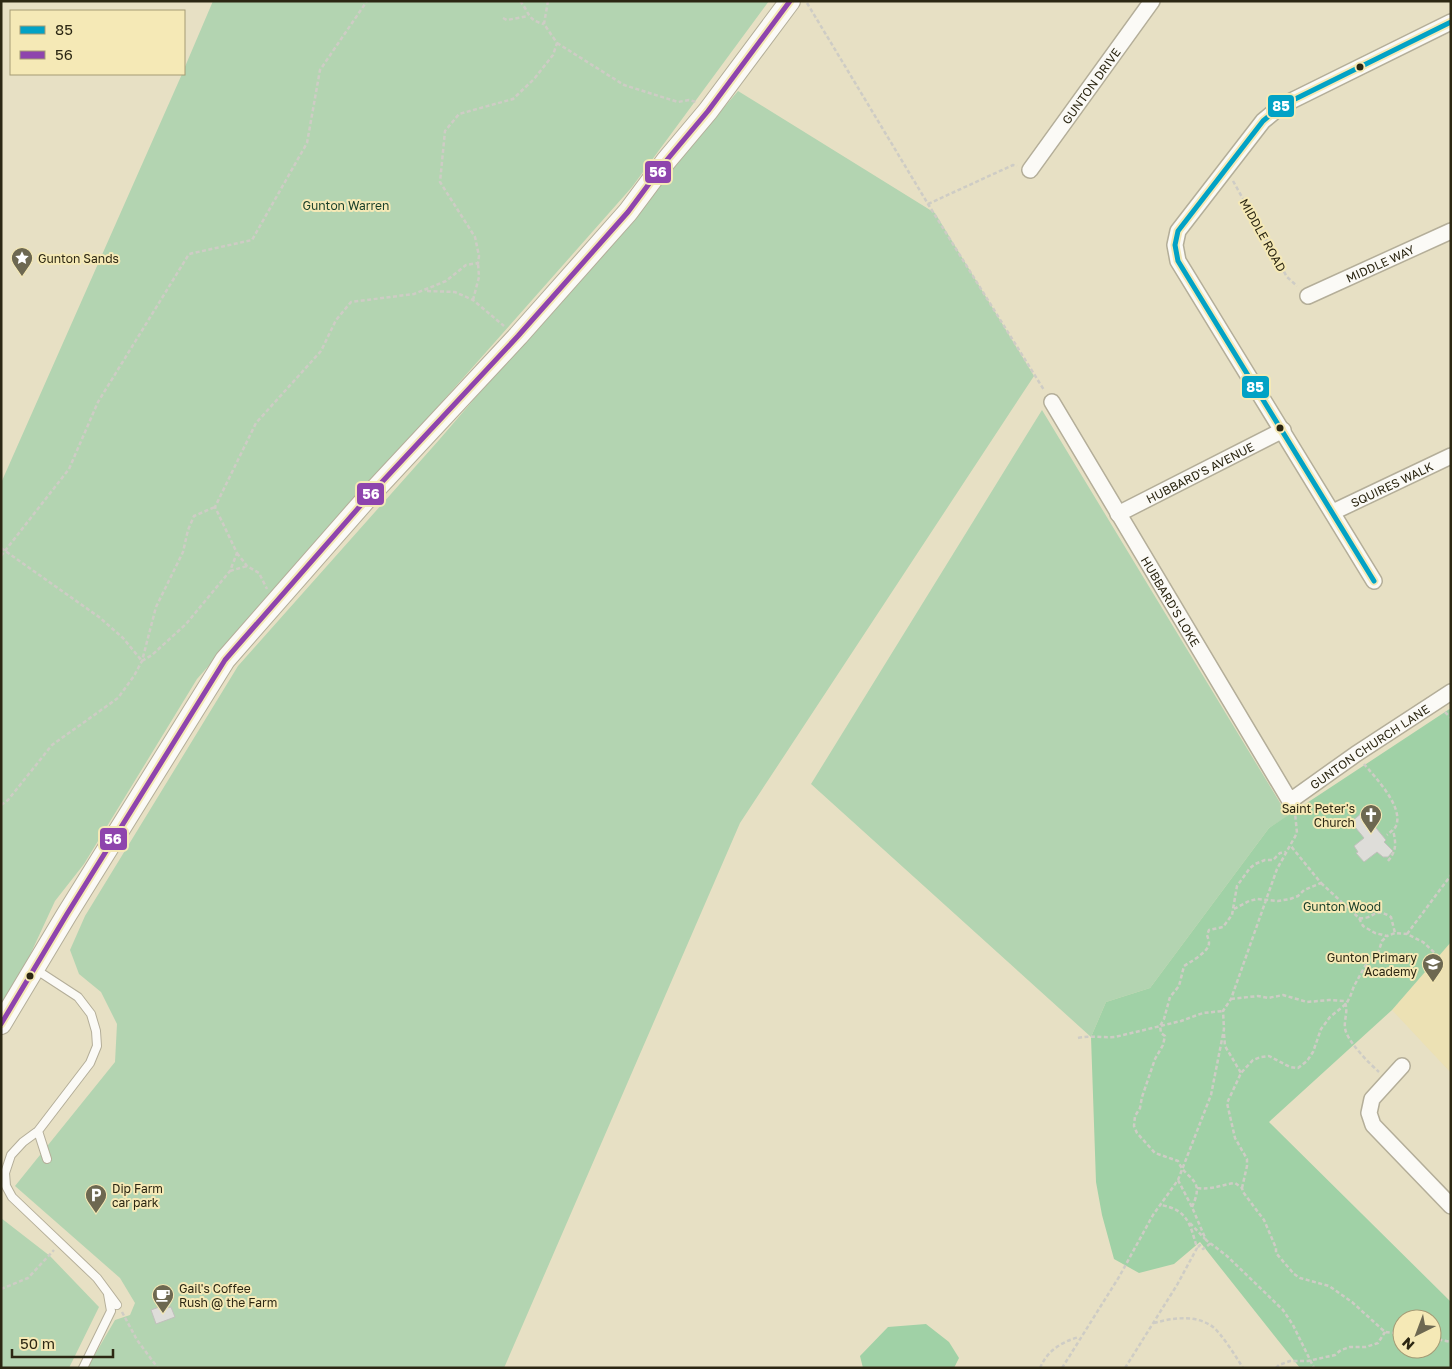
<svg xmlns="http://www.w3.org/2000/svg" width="1452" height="1369" font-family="'Golos Text',sans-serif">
<rect width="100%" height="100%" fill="#e7e0c4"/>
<path fill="#ece1b4" d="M1450 943 1451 944V1073L1392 1010Z"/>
<path fill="#b3d4b1" d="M213 1H769L632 187 197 679 84 864 55 901 24 968 1 1005V483L182 74H184V69Z
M738 91 935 213 1034 376 740 823 504 1368H87L115 1320 130 1315 135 1303 120 1278 15 1186 115 1062 117 1024 101 992 79 974 70 950 85 916 238 666 439 440Z
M1042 410 1288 816 1269 828 1150 988 1106 1002 1091 1037 811 784Z
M1 1218 50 1256 99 1307 69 1368H1Z"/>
<path fill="#a0d1a6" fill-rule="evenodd" d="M1451 708V942L1392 1010 1269 1122 1451 1302V1368H1300L1200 1242 1174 1264 1139 1273 1114 1259 1102 1215 1096 1182 1091 1037 1106 1002 1150 988 1269 828ZM1402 1319H1432V1349H1402Z
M926 1324 949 1342 959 1358 954 1368H863L860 1356 888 1327Z"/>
<path fill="#deddd9" stroke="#c1c0bc" d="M1363 812 1386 840 1384 842 1393 851 1388 857H1383L1377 852 1364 862 1356 853 1358 852 1354 846 1364 838 1351 822Z
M162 1306 163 1309 171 1307 175 1317 156 1324 151 1310Z"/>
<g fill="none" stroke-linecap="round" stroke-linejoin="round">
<g stroke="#b4ae99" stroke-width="10">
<path id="service" d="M35 969 78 997 91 1014 96 1031 97 1046 90 1063 38 1131 23 1142 11 1155 5 1173 6 1186 12 1197 97 1278 117 1305
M38 1131 47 1159
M83 1368 111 1311 108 1294"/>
</g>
<g stroke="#b4ae99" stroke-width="18">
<g id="minor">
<path id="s1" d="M1030 170 1152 1"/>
<path id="s2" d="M1308 296 1451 231"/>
<path id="s3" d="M1052 402 1290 801 1356 754 1451 692"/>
<path id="s4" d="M1333 512 1451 456"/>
<path id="s5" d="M1118 514 1283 430"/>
<path d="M1374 581 1178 261 1175 245 1178 231 1263 121 1281 106 1451 22"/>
<path d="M1402 1066 1372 1099 1369 1113 1373 1125 1451 1206"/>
</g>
</g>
<g stroke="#b4ae99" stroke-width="22">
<path id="secondary" d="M1 1024 67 914 225 660 368 497 518 336 628 212 666 161 708 111 790 1"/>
</g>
<path stroke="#ceccc5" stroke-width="2.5" stroke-dasharray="4 2.5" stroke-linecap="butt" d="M520 1C530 13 527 20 544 24
M807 3 928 204 1044 390
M503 18 507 20 528 16
M557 43 624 85 678 102 689 100 696 102
M1233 181 1287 277 1297 286
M928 204 1013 165 1017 166
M427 291 455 292 473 300 504 326
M473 300 479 277 478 263
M1 548 99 617 123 638 142 661
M237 553 247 566 259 573 267 589
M1 556 69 469 98 402 189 254 252 240 307 143 320 70 367 1
M230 571 247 566
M142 661 152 655 186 624 230 571 237 553 215 507 256 423 321 351 336 320 351 302 414 294 446 281 466 265 478 263 479 256 475 237 440 182 445 131 459 114 513 99 534 79 553 55 557 43 544 24 548 1
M1445 712 1451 718
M1364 764C1375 777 1404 807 1396 826 1394 830 1390 832 1387 835
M1 805 8 800 52 745 118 698 134 676 142 661 156 607 183 552 188 530 194 516 215 507
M1388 861C1397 850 1396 843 1393 830
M1321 883 1359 918 1363 926 1375 933 1387 936 1395 933 1407 934 1423 942 1438 956
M1234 909 1249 901 1257 899 1278 901 1290 899 1298 896 1304 890 1321 883 1290 845
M1359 918C1375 920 1373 906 1391 917L1395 933
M1407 934 1451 875
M1231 999 1258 996 1268 998 1283 995 1307 1002 1329 1000 1344 1001C1350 1011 1342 1021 1346 1032 1351 1045 1369 1063 1379 1072
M1224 1034 1225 1046 1241 1073
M1078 1038C1091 1035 1101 1038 1115 1037L1181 1021 1203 1013 1223 1011
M1178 1180 1192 1207 1206 1240 1227 1256 1283 1310 1293 1325 1314 1368
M1197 1188C1213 1190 1220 1185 1235 1183L1242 1188 1243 1192 1264 1220 1276 1248V1253L1294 1274 1300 1278 1329 1286 1352 1302 1385 1332 1402 1334
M1242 1188 1247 1166V1159L1235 1138 1227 1103 1235 1086 1241 1073 1253 1060 1261 1057 1269 1056 1290 1067 1298 1068 1307 1061 1313 1052 1321 1029 1330 1017 1346 1004 1350 997 1354 986 1368 961 1378 953 1382 941 1387 936
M1192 1207C1206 1177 1186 1181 1178 1161L1155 1153 1137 1133 1134 1126 1135 1116 1140 1108 1142 1097 1155 1059 1163 1045 1165 1036 1161 1033 1160 1026 1164 1019 1170 997 1179 986 1184 966C1190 962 1209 952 1209 943 1209 941 1208 938 1207 935L1209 930 1223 927 1232 915 1237 886 1250 868 1255 864 1265 860H1273L1280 853 1286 852
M1190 1223 1205 1239
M1198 1247 1200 1245 1203 1249 1211 1243
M1 1289 28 1278 54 1250
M122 1312 137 1340 158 1368
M1154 1323C1172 1318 1196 1314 1213 1327 1221 1333 1237 1358 1243 1368
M1432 1338 1451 1342
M1040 1368C1047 1351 1061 1342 1079 1337
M1062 1368 1119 1277 1153 1215 1178 1180 1211 1095 1224 1029 1223 1011 1231 999 1277 869 1297 833 1295 813
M1125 1368 1177 1285 1197 1248C1190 1224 1188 1210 1161 1205
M1276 1368 1279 1365 1290 1361H1308L1335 1355 1341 1350 1350 1347H1366L1378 1343 1385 1332"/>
<use href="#service" stroke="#fbfaf6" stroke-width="8"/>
<use href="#minor" stroke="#fbfaf6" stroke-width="15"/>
<use href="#secondary" stroke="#fbfaf6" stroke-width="20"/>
<g stroke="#f5e9b6" stroke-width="9">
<path id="bus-1" d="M1374 581 1178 261 1175 245 1178 231 1263 121 1281 106 1451 22"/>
</g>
<g stroke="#f5e9b6" stroke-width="9">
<path id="bus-2" d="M1 1024 67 914 225 660 368 497 518 336 628 212 666 161 708 111 790 1"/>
</g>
<use href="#bus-1" stroke="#02a2c5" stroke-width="5"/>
<use href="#bus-2" stroke="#8e44ad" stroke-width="5"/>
</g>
<defs>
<g id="sight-pin" transform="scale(1.125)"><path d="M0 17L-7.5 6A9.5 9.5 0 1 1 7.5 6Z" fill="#6d6851" stroke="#f5e9b6"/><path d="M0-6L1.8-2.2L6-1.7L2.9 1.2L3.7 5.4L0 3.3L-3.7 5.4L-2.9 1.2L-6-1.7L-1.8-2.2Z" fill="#fff"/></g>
<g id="church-pin" transform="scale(1.125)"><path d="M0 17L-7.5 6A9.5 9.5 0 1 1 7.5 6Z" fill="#6d6851" stroke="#f5e9b6"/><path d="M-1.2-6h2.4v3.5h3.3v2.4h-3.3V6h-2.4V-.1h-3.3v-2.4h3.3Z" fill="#fff"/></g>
<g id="school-pin" transform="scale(1.125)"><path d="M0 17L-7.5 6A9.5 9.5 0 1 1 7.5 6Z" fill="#6d6851" stroke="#f5e9b6"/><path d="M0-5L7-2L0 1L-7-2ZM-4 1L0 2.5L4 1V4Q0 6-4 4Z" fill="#fff"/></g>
<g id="parking-pin" transform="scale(1.125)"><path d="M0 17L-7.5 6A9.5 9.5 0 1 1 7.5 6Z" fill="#6d6851" stroke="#f5e9b6"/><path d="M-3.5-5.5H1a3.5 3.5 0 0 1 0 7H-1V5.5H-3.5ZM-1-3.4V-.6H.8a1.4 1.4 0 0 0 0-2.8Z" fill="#fff"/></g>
<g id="cafe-pin" transform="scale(1.125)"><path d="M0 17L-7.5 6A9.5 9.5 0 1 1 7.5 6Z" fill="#6d6851" stroke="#f5e9b6"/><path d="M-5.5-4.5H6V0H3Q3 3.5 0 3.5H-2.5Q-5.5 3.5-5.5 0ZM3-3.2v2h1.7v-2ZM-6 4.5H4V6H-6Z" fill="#fff"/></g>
</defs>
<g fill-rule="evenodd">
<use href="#sight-pin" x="22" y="258"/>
<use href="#church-pin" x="1371" y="815"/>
<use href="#school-pin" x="1433" y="964"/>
<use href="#parking-pin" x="96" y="1195"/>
<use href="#cafe-pin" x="163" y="1295"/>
</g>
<g fill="#2c2713" stroke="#f5e9b6" stroke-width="2">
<circle cx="1360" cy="67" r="4.5"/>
<circle cx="1280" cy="428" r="4.5"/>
<circle cx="30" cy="976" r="4.5"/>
</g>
<g text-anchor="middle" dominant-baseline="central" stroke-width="4" stroke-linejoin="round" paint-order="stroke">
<g font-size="12" fill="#2c2713" stroke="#f5e9b6">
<text stroke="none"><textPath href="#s1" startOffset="104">GUNTON DRIVE</textPath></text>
<text transform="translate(1263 235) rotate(61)">MIDDLE ROAD</text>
<text stroke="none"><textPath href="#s2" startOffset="79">MIDDLE WAY</textPath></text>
<text stroke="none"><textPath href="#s5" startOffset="92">HUBBARD'S AVENUE</textPath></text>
<text stroke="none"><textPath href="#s4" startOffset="65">SQUIRES WALK</textPath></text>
<text stroke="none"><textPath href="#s3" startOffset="232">HUBBARD'S LOKE</textPath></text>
<text stroke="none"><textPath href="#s3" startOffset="561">GUNTON CHURCH LANE</textPath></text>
</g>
<g font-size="12" fill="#173e28" stroke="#f5e9b6">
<text x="346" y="205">Gunton Warren</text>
<text x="1342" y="906">Gunton Wood</text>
</g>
<g font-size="12" fill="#2c2713" stroke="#f5e9b6" text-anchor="start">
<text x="38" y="258">Gunton Sands</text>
<text x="1355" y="808" text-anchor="end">Saint Peter's<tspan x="1355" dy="14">Church</tspan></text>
<text x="1417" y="957" text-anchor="end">Gunton Primary<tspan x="1417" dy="14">Academy</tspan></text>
<text x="112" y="1188">Dip Farm<tspan x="112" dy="14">car park</tspan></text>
<text x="179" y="1288">Gail's Coffee<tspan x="179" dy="14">Rush @ the Farm</tspan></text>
</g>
</g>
<g stroke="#f5e9b6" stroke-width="2">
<rect x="1267" y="94" width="28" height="24" rx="5" fill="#02a2c5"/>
<rect x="644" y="160" width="28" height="24" rx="5" fill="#8e44ad"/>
<rect x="1241" y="375" width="29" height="24" rx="5" fill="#02a2c5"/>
<rect x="356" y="482" width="29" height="24" rx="5" fill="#8e44ad"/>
<rect x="99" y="827" width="29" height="24" rx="5" fill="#8e44ad"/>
</g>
<g font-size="14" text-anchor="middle" font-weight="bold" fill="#fff">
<text x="1281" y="111">85</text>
<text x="658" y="177">56</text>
<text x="1255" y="392">85</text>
<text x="371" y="499">56</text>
<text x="113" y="844">56</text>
</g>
<rect width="1452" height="1369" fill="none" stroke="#2c2713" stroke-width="5"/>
<rect x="10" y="10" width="175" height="65" fill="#f5e9b6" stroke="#a59b75"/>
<rect x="20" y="26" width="25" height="8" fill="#02a2c5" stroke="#a59b75"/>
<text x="55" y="35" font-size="15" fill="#2c2713">85</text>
<rect x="20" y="51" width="25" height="8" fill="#8e44ad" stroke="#a59b75"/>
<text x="55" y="60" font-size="15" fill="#2c2713">56</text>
<g transform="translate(1417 1334) rotate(222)"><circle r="24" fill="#f5e9b6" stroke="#a59b75"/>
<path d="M0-4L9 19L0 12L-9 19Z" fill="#6d6851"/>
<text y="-8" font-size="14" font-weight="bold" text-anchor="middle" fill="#2c2713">N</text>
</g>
<path d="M12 1349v8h101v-8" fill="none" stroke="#2c2713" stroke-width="2.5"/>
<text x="20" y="1349" font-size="15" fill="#2c2713" stroke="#f5e9b6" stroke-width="4" paint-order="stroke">50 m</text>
</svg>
